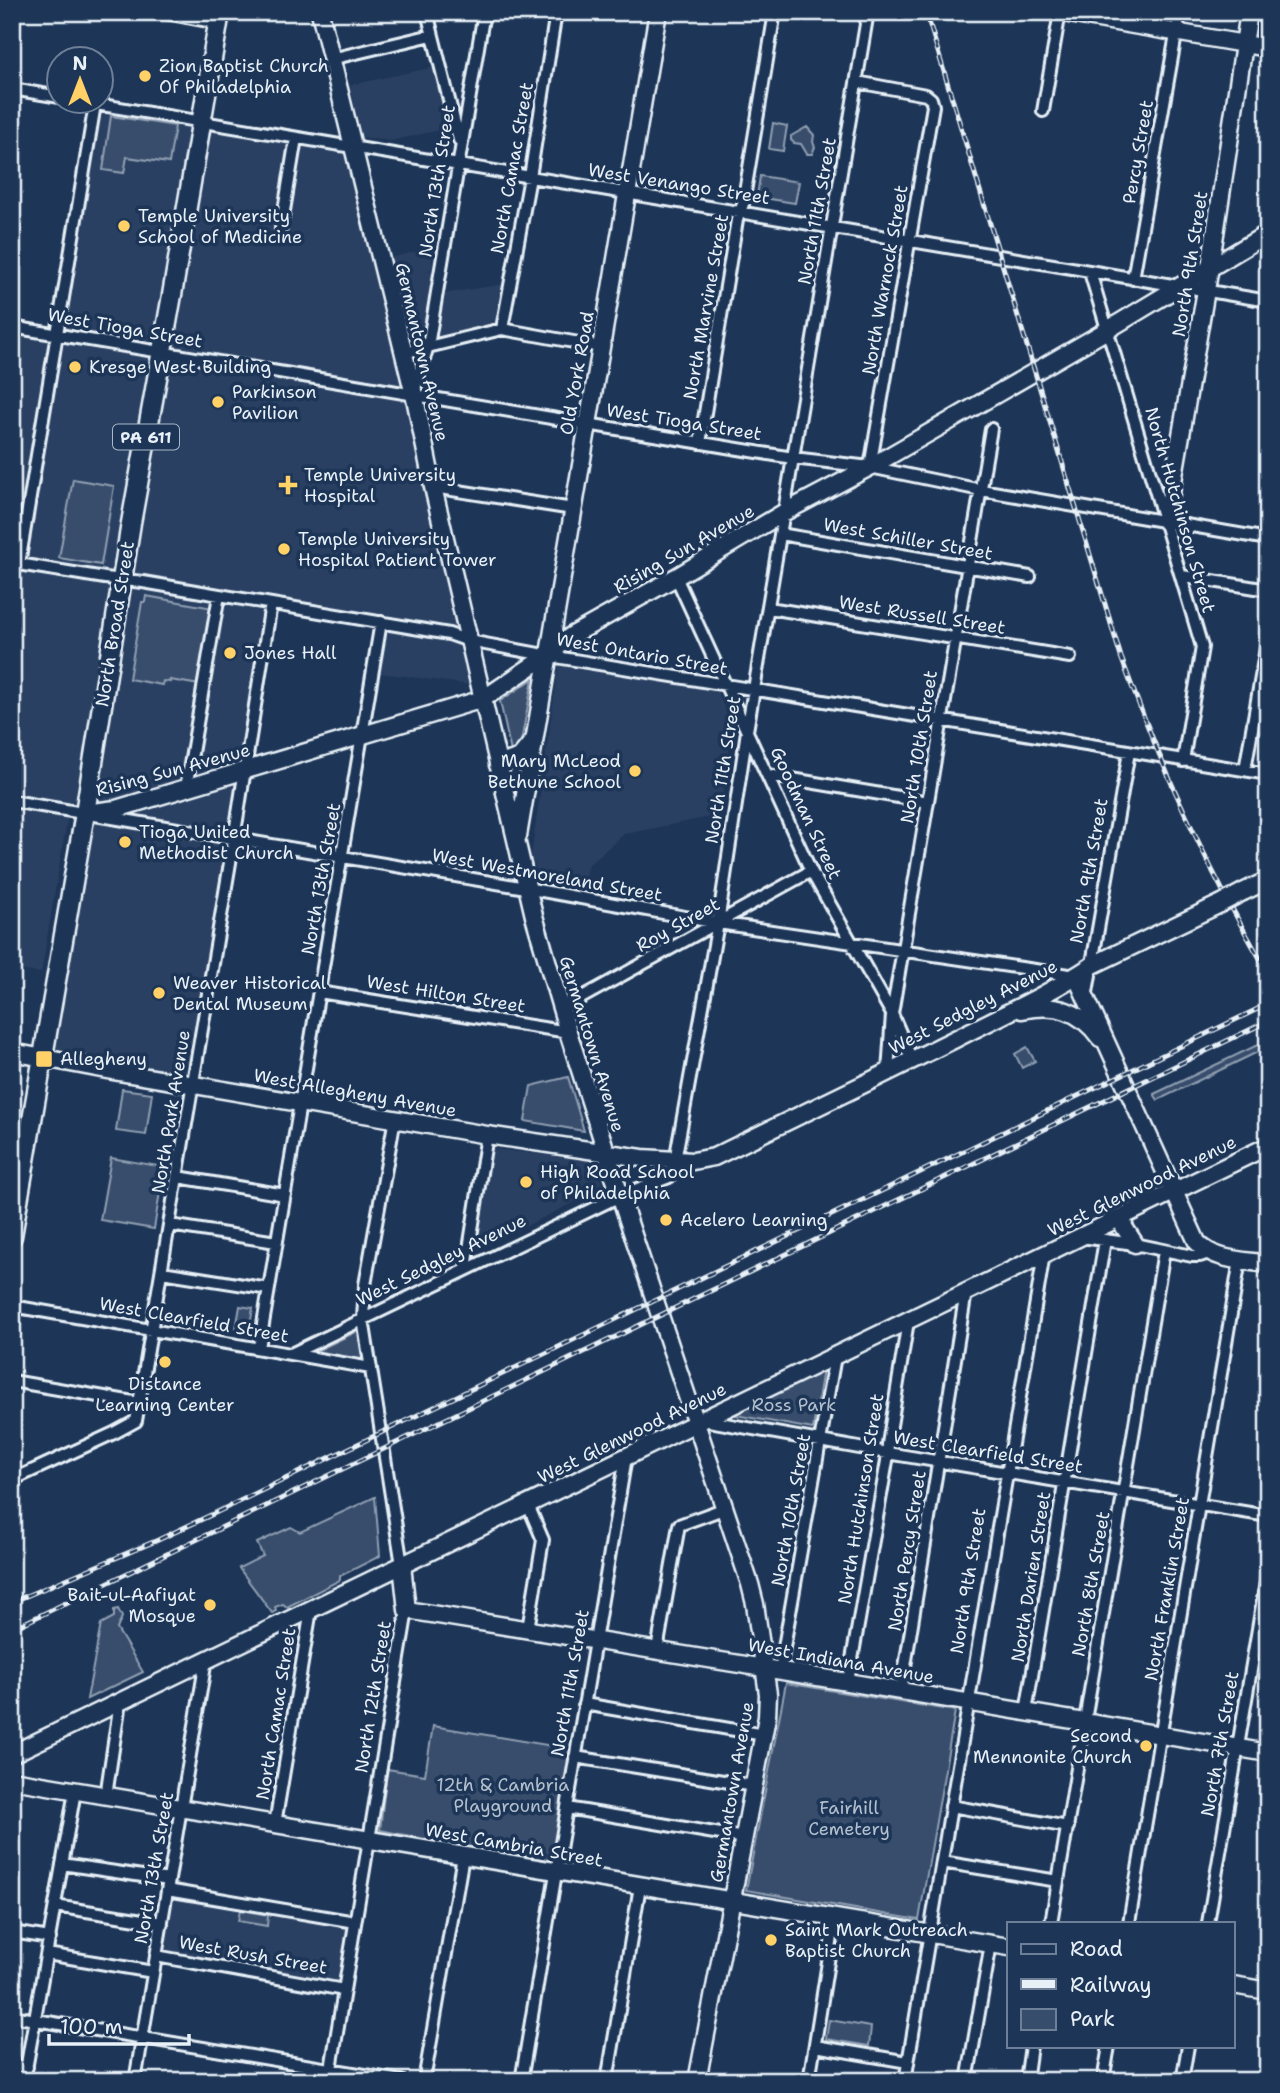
<svg xmlns="http://www.w3.org/2000/svg" width="1280" height="2093" font-family="'Shantell Sans',sans-serif">
<rect width="100%" height="100%" fill="#1d3557"/>
<filter id="ink" filterUnits="userSpaceOnUse"><feTurbulence type="fractalNoise" baseFrequency=".0143" numOctaves="2"/><feDisplacementMap in="SourceGraphic" scale="14" xChannelSelector="R" yChannelSelector="G"/><feConvolveMatrix kernelMatrix="1 2 1 2 8 2 1 2 1" color-interpolation-filters="sRGB"/></filter>
<g filter="url(#ink)">
<path fill="#2a4162" d="M434 67 449 128 390 141 362 137 350 85Z
M95 104 352 146 380 260 433 248 432 269 424 272 441 268 437 295 510 283 502 329 403 353 471 685 373 672 381 623 271 604 193 1085 44 1058 85 814 12 801V327L56 334Z
M559 665 717 691 733 727 720 815 624 834 587 866 584 883 538 875 531 856Z
M12 806 68 815 41 973 12 969Z
M493 1149 594 1161 603 1188 476 1251Z
M173 1894 348 1924 338 1982 163 1952Z"/>
<path fill="#374d6c" stroke="#909fb2" stroke-width="2" d="M111 116 175 126 169 163 127 157 124 173 103 170Z
M773 123 787 126 783 151 769 149Z
M807 127 814 135 813 142 815 147 812 154H807L801 144 794 143 791 140V136Z
M760 176 799 182 795 203 757 197Z
M73 479 114 486 101 565 59 558Z
M146 596 213 608 200 685 170 680V682L163 681 162 685 129 679 142 602H145Z
M533 679 520 747 516 752H511L500 701Z
M1268 1040V1047L1158 1100 1154 1094Z
M1027 1047 1035 1061 1022 1068 1015 1054Z
M568 1077 584 1131 525 1121 531 1086Z
M122 1089 152 1093 146 1135 116 1131Z
M111 1158 164 1167 154 1229 100 1220Z
M240 1306 253 1308 249 1331 236 1329Z
M362 1329 368 1364 312 1353Z
M823 1370 813 1429 730 1414Z
M375 1497 380 1556 340 1576V1580L287 1607 283 1604 275 1607 276 1611 272 1613 239 1568 263 1556 257 1543 291 1527 300 1532Z
M118 1609 122 1617 117 1629 143 1672 87 1699 101 1624 114 1617V1610Z
M786 1683 955 1711 919 1920 746 1890Z
M433 1726 571 1749 551 1864 380 1830 387 1769 425 1775Z
M240 1910 268 1915 267 1926 238 1921Z
M829 2020 871 2027 869 2046 826 2039Z"/>
<g fill="none" stroke-linecap="round" stroke-linejoin="round">
<g stroke="#e8f1f8" stroke-width="16">
<path id="street" d="M160 12 218 23
M427 12 459 140
M12 25 14 12
M331 59 432 35
M857 82 926 95 931 99 933 106 870 467
M12 89 60 97
M84 102 1268 301
M1043 111 1060 12
M281 229 296 138
M1090 272 1202 647 1183 761
M1133 279 1180 12
M12 327 587 424 793 458 870 467 981 490 1268 539
M502 329 530 177 556 12
M403 353 502 329 601 347
M414 392 428 346 484 12
M700 443 737 220 743 204 775 12
M433 487 573 509
M780 534 1030 577
M12 563 105 578 143 582 449 634 469 641 550 656 1268 774
M19 564 95 104
M1182 576 1268 590
M676 577 811 871 892 1014 912 1060
M769 608 1070 657
M1245 770 1268 636
M768 775 928 802
M186 788 219 595
M12 801 526 888 718 923 1076 976
M319 992 568 1032
M1086 998 1129 752
M561 1009 811 871
M888 1072 892 1014 991 429
M395 1118 365 1285 363 1319 402 1565
M178 1177 285 1195
M170 1225 276 1242
M1081 1237 1135 1244 1192 1256H1200L1209 1253
M466 1268 487 1135
M162 1272 269 1289
M12 1306 371 1368
M259 1348 381 622
M291 1354 620 1196 669 1177 675 1161 718 923 747 731 868 12
M12 1381 139 1403
M703 1420 887 1453 1268 1516
M12 1480 114 1433 136 1421 234 839 271 604
M528 1629 543 1540 528 1505
M657 1650 679 1525 723 1509
M780 1670 835 1356
M848 1682 887 1461 888 1444 908 1321
M901 1691 966 1292
M584 1704 764 1735
M1026 1712 1105 1240
M575 1757 754 1786
M106 1796 120 1702
M951 1806 1068 1827
M567 1808 744 1838
M275 1824 311 1610
M942 1862 1058 1881
M62 1864 169 1880
M167 1890 355 1922
M55 1906 162 1923
M1051 1923 1164 1251
M1129 1923 1240 1260
M1208 1923 1268 1570
M12 1932 50 1938
M47 1954 153 1972
M156 1956 344 1990
M12 2016 401 2081
M815 2046 908 2062
M12 2065 27 2067
M24 2081 75 1791
M135 2081 206 1660
M329 2081 407 1610
M424 2081 463 1856
M521 2081 626 1457
M607 2081 640 1886
M809 2081 835 1918
M905 2081 1044 1254
M967 2081 991 1944
M1026 2081 1031 2046
M1103 2081 1109 2046
M1182 2081 1188 2046"/>
</g>
<g stroke="#e8f1f8" stroke-width="21">
<path id="secondary" d="M320 12 416 403 433 487 534 916 568 1032 625 1211 750 1584 755 1604 768 1694 767 1717 697 2081
M1057 12 1268 48
M1166 522 1210 267 1249 12
M498 765 520 757 532 742
M85 813 116 809 483 699 548 655 571 636 676 577 783 513 870 467 1109 329 1268 233
M518 836 658 12
M1243 892 1268 880
M1076 976 1197 1242C1214 1261 1243 1260 1268 1264
M1022 1010C1056 1003 1080 1010 1100 1038
M12 1052 107 1070 487 1135 642 1158 693 1161 714 1157C794 1118 875 1079 955 1039 1002 1015 1049 994 1093 965L1220 904
M1123 1216 1124 1227 1135 1244
M402 1565 407 1610 764 1668 1268 1753
M12 1754 1268 1146
M12 1780 1009 1947
M1233 1985 1268 1991"/>
</g>
<g stroke="#e8f1f8" stroke-width="23">
<path id="primary" d="M12 1236 85 813 131 523 172 295 220 12"/>
</g>
<use href="#street" stroke="#1d3557" stroke-width="10"/>
<use href="#secondary" stroke="#1d3557" stroke-width="16"/>
<use href="#primary" stroke="#1d3557" stroke-width="18"/>
<g stroke="#e8f1f8" stroke-width="5">
<path id="rail" d="M926 12 1121 657C1161 766 1208 872 1268 972
M12 1602 158 1540 213 1514 1268 1004
M12 1629 1268 1021"/>
</g>
<use href="#rail" stroke="#1d3557" stroke-width="2.5" stroke-dasharray="8" stroke-linecap="butt"/>
<g stroke="#e8f1f8" stroke-width="21" stroke-linecap="butt">
<path id="secondary-bridge" d="M1220 904 1243 892"/>
</g>
<use href="#secondary-bridge" stroke="#1d3557" stroke-width="16"/>
</g>
</g>
<g fill="#ffd166" stroke="#1d3557" stroke-width="2.5">
<circle cx="145" cy="76" r="7"/>
<circle cx="124" cy="226" r="7"/>
<circle cx="75" cy="367" r="7"/>
<circle cx="218" cy="402" r="7"/>
<path d="M284.5 474.5h7v7h7v7h-7v7h-7v-7h-7v-7h7z"/>
<circle cx="284" cy="549" r="7"/>
<circle cx="230" cy="653" r="7"/>
<circle cx="635" cy="771" r="7"/>
<circle cx="125" cy="842" r="7"/>
<circle cx="159" cy="993" r="7"/>
<rect x="35" y="1050" width="18" height="18" rx="3.5"/>
<circle cx="526" cy="1182" r="7"/>
<circle cx="666" cy="1220" r="7"/>
<circle cx="165" cy="1362" r="7"/>
<circle cx="210" cy="1605" r="7"/>
<circle cx="1146" cy="1746" r="7"/>
<circle cx="771" cy="1940" r="7"/>
</g>
<g text-anchor="middle" dominant-baseline="central" stroke-width="7" stroke-linejoin="round" paint-order="stroke">
<rect fill="#1d3557" stroke="#abb9c8" stroke-width="2" x="113" y="424.5" width="66" height="25" rx="5"/>
<g font-size="16" font-weight="bold" fill="#e8f1f8">
<text x="146" y="437">PA 611</text>
</g>
<g font-size="18" fill="#e8f1f8" stroke="#1d3557" text-anchor="start">
<text x="159" y="66">Zion Baptist Church<tspan x="159" dy="21">Of Philadelphia</tspan></text>
<text x="138" y="216">Temple University<tspan x="138" dy="21">School of Medicine</tspan></text>
<text x="89" y="367">Kresge West Building</text>
<text x="232" y="392">Parkinson<tspan x="232" dy="21">Pavilion</tspan></text>
<text x="304" y="475">Temple University<tspan x="304" dy="21">Hospital</tspan></text>
<text x="298" y="539">Temple University<tspan x="298" dy="21">Hospital Patient Tower</tspan></text>
<text x="244" y="653">Jones Hall</text>
<text x="621" y="761" text-anchor="end">Mary McLeod<tspan x="621" dy="21">Bethune School</tspan></text>
<text x="139" y="832">Tioga United<tspan x="139" dy="21">Methodist Church</tspan></text>
<text x="173" y="983">Weaver Historical<tspan x="173" dy="21">Dental Museum</tspan></text>
<text x="60" y="1059">Allegheny</text>
<text x="540" y="1172">High Road School<tspan x="540" dy="21">of Philadelphia</tspan></text>
<text x="680" y="1220">Acelero Learning</text>
<text x="165" y="1384" text-anchor="middle">Distance<tspan x="165" dy="21">Learning Center</tspan></text>
<text x="196" y="1595" text-anchor="end">Bait-ul-Aafiyat<tspan x="196" dy="21">Mosque</tspan></text>
<text x="1132" y="1736" text-anchor="end">Second<tspan x="1132" dy="21">Mennonite Church</tspan></text>
<text x="785" y="1930">Saint Mark Outreach<tspan x="785" dy="21">Baptist Church</tspan></text>
</g>
<g font-size="18" fill="#e8f1f8" stroke="#1d3557">
<text transform="translate(1138 152) rotate(-80)">Percy Street</text>
<text transform="translate(512 168) rotate(-80)">North Camac Street</text>
<text transform="translate(437 181) rotate(-81)">North 13th Street</text>
<text transform="translate(679 184) rotate(9)">West Venango Street</text>
<text transform="translate(817 211) rotate(-80)">North 11th Street</text>
<text transform="translate(1190 264) rotate(-81)">North 9th Street</text>
<text transform="translate(885 280) rotate(-80)">North Warnock Street</text>
<text transform="translate(706 307) rotate(-80)">North Marvine Street</text>
<text transform="translate(125 328) rotate(10)">West Tioga Street</text>
<text transform="translate(422 352) rotate(77)">Germantown Avenue</text>
<text transform="translate(577 373) rotate(-80)">Old York Road</text>
<text transform="translate(684 422) rotate(9)">West Tioga Street</text>
<text transform="translate(1180 510) rotate(74)">North Hutchinson Street</text>
<text transform="translate(908 539) rotate(10)">West Schiller Street</text>
<text transform="translate(684 549) rotate(-30)">Rising Sun Avenue</text>
<text transform="translate(922 615) rotate(9)">West Russell Street</text>
<text transform="translate(115 624) rotate(-81)">North Broad Street</text>
<text transform="translate(642 654) rotate(10)">West Ontario Street</text>
<text transform="translate(919 747) rotate(-81)">North 10th Street</text>
<text transform="translate(173 770) rotate(-15)">Rising Sun Avenue</text>
<text transform="translate(723 770) rotate(-81)">North 11th Street</text>
<text transform="translate(806 813) rotate(65)">Goodman Street</text>
<text transform="translate(1089 871) rotate(-80)">North 9th Street</text>
<text transform="translate(547 875) rotate(10)">West Westmoreland Street</text>
<text transform="translate(321 879) rotate(-80)">North 13th Street</text>
<text transform="translate(678 925) rotate(-29)">Roy Street</text>
<text transform="translate(446 994) rotate(9)">West Hilton Street</text>
<text transform="translate(973 1007) rotate(-27)">West Sedgley Avenue</text>
<text transform="translate(592 1044) rotate(73)">Germantown Avenue</text>
<text transform="translate(355 1093) rotate(10)">West Allegheny Avenue</text>
<text transform="translate(171 1112) rotate(-81)">North Park Avenue</text>
<text transform="translate(1142 1186) rotate(-26)">West Glenwood Avenue</text>
<text transform="translate(441 1260) rotate(-26)">West Sedgley Avenue</text>
<text transform="translate(194 1320) rotate(10)">West Clearfield Street</text>
<text transform="translate(632 1433) rotate(-26)">West Glenwood Avenue</text>
<text transform="translate(988 1452) rotate(9)">West Clearfield Street</text>
<text transform="translate(861 1499) rotate(-81)">North Hutchinson Street</text>
<text transform="translate(791 1510) rotate(-80)">North 10th Street</text>
<text transform="translate(907 1551) rotate(-81)">North Percy Street</text>
<text transform="translate(1031 1577) rotate(-81)">North Darien Street</text>
<text transform="translate(968 1581) rotate(-81)">North 9th Street</text>
<text transform="translate(1091 1584) rotate(-80)">North 8th Street</text>
<text transform="translate(1167 1589) rotate(-80)">North Franklin Street</text>
<text transform="translate(841 1661) rotate(10)">West Indiana Avenue</text>
<text transform="translate(570 1683) rotate(-80)">North 11th Street</text>
<text transform="translate(373 1697) rotate(-81)">North 12th Street</text>
<text transform="translate(276 1714) rotate(-81)">North Camac Street</text>
<text transform="translate(1220 1744) rotate(-80)">North 7th Street</text>
<text transform="translate(732 1792) rotate(-80)">Germantown Avenue</text>
<text transform="translate(514 1845) rotate(10)">West Cambria Street</text>
<text transform="translate(154 1868) rotate(-80)">North 13th Street</text>
<text transform="translate(253 1955) rotate(10)">West Rush Street</text>
</g>
<g font-size="18" fill="#b3c0ce" stroke="#1d3557">
<text x="794" y="1405">Ross Park</text>
<text x="503" y="1785">12th &amp; Cambria<tspan x="503" dy="21">Playground</tspan></text>
<text x="849" y="1808">Fairhill<tspan x="849" dy="21">Cemetery</tspan></text>
</g>
</g>
<rect width="1280" height="2093" fill="none" stroke="#1d3557" stroke-width="42"/>
<rect x="21" y="21" width="1238" height="2051" fill="none" stroke="#e8f1f8" stroke-width="2.5" filter="url(#ink)"/>
<rect x="1007" y="1922" width="228" height="126" fill="#1d3557" stroke="#6e8097" stroke-width="2"/>
<rect x="1021" y="1944" width="35" height="10" fill="#1d3557" stroke="#6e8097" stroke-width="2"/>
<text x="1070" y="1956" font-size="21" fill="#e8f1f8">Road</text>
<rect x="1021" y="1979" width="35" height="10" fill="#e8f1f8" stroke="#6e8097" stroke-width="2"/>
<text x="1070" y="1992" font-size="21" fill="#e8f1f8">Railway</text>
<rect x="1021" y="2009" width="35" height="21" fill="#374d6c" stroke="#6e8097" stroke-width="2"/>
<text x="1070" y="2026" font-size="21" fill="#e8f1f8">Park</text>
<g transform="translate(80 80)"><circle r="33" fill="#1d3557" stroke="#6e8097" stroke-width="2"/>
<path d="M0-5L12 26L0 18L-12 26Z" fill="#ffd166"/>
<text y="-10" font-size="19" font-weight="bold" text-anchor="middle" fill="#e8f1f8">N</text>
</g>
<path d="M49 2034v10h140v-10" fill="none" stroke="#e8f1f8" stroke-width="3.5"/>
<text x="60" y="2034" font-size="21" fill="#e8f1f8" stroke="#1d3557" stroke-width="5" paint-order="stroke">100 m</text>
</svg>
